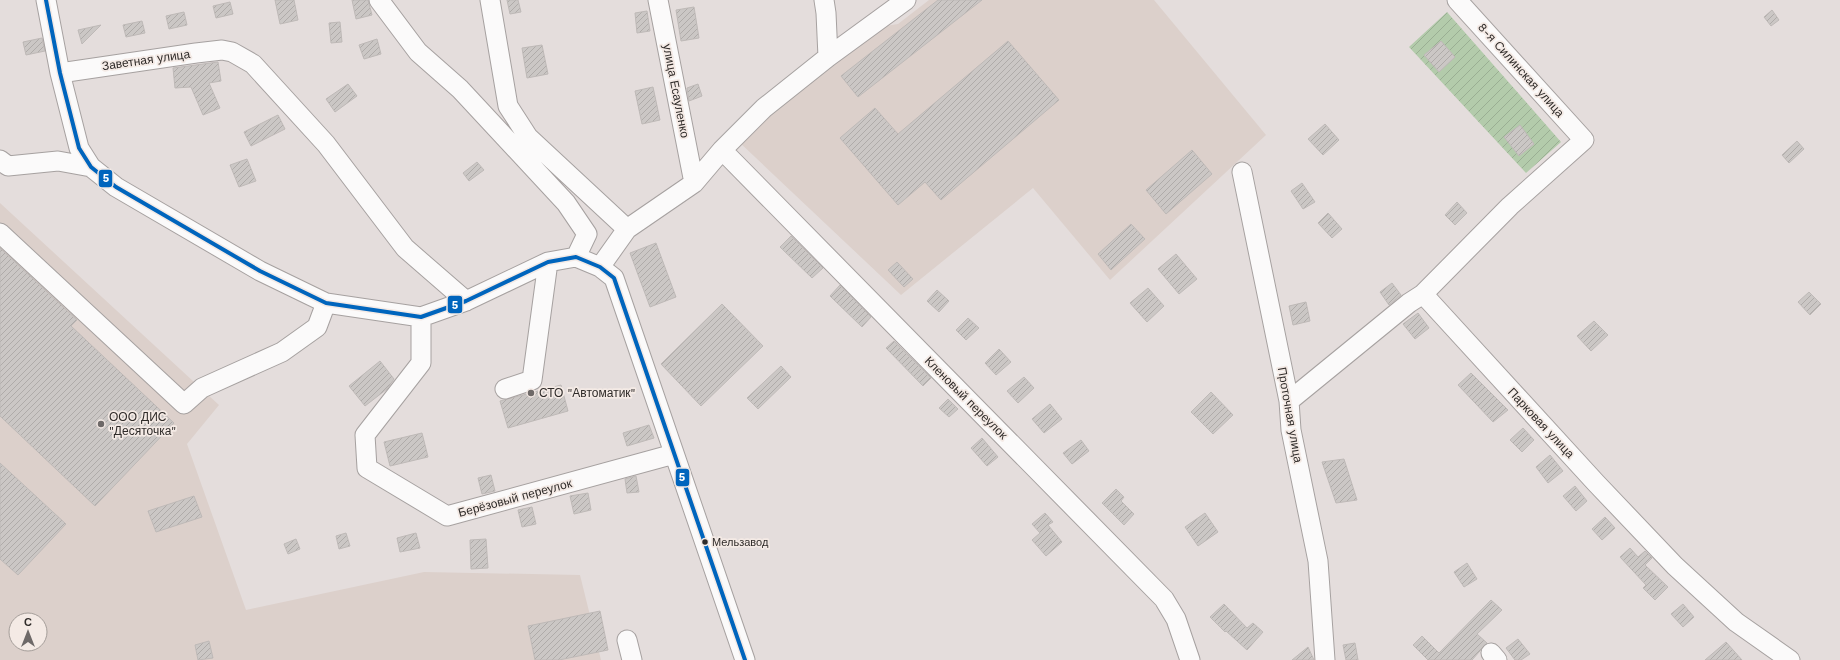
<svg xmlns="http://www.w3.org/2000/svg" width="1840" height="660" font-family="'Work Sans',sans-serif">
<defs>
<pattern id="garden-furrows" width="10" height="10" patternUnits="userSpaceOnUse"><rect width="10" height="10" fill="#b3cbab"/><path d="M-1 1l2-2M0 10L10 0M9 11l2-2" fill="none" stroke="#9aae93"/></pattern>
<pattern id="building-hatch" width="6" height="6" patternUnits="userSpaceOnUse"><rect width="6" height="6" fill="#cbc7c5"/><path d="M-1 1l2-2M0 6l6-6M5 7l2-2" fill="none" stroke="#afaba9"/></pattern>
</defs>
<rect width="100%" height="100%" fill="#e4dddc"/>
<path fill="#dcd0cb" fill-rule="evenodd" d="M929 0H1154L1266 135 1110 280 1033 188 901 295 738 141 880 27 898 24Z
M0 203 219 405 187 444 246 610 424 572 580 575 601 660H0ZM16 620H40V644H16Z"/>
<path fill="url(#garden-furrows)" d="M1447 12 1561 142 1526 173 1409 47Z"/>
<path fill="url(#building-hatch)" stroke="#beb9b7" d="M275 0H294L298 20 280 24Z
M352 0H368L372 15 356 19Z
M507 0H518L521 12 510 14Z
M938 0H982L858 97 841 76Z
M230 2 233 14 216 18 213 6Z
M694 7 699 38 681 41 676 10Z
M1772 10 1779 20 1771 26 1764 17Z
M647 11 650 31 637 33 635 13Z
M184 12 187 25 169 29 166 16Z
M142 21 145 33 126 37 123 25Z
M340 22 342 42 331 43 329 23Z
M101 25 82 44 78 30Z
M42 38 45 51 26 55 23 42Z
M377 39 381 54 364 59 359 45Z
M1008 41 1059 100 941 200 925 182 898 205 840 138 875 108 898 134Z
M1441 41 1455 57 1439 72 1424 55Z
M542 45 548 74 527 78 522 48Z
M218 62 221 81 209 83 220 108 203 115 191 87 175 88 173 68Z
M348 84 357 96 335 112 326 99Z
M698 84 702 96 689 101 687 88Z
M653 87 660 120 642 124 635 91Z
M278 115 285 129 251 146 244 132Z
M1325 124 1339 140 1323 155 1308 139Z
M1520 125 1534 144 1519 156 1504 137Z
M1797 141 1804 149 1789 163 1782 155Z
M1192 150 1212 174 1166 214 1146 190Z
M247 159 256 181 239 187 230 165Z
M477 162 484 170 469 181 463 173Z
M1302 183 1315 202 1303 209 1291 191Z
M1457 202 1467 213 1455 225 1445 215Z
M1328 213 1342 229 1332 238 1318 223Z
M1131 224 1145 239 1111 270 1098 254Z
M791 236 823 268 812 278 780 247Z
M656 243 676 297 650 307 630 253Z
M0 248 77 320 71 326 174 423 95 506 0 416Z
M1176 254 1197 279 1179 294 1158 269Z
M897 262 913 279 904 287 888 270Z
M1392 283 1401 295 1389 305 1380 292Z
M840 285 871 317 862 327 830 296Z
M1148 288 1164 306 1147 322 1130 303Z
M937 290 949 301 939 312 927 301Z
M1809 292 1821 304 1810 315 1798 302Z
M1306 302 1310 321 1293 325 1289 306Z
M722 304 763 346 701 406 661 364Z
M1418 313 1429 328 1415 339 1403 324Z
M968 318 979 328 966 340 956 330Z
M1594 321 1608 335 1591 351 1577 336Z
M894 341 931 378 923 386 886 348Z
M999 349 1011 362 996 375 985 363Z
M380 361 394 379 387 389 365 406 349 386Z
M781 366 791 377 758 409 747 398Z
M1471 373 1508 410 1493 422 1458 385Z
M1024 377 1034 388 1018 403 1007 391Z
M561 385 568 411 508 428 500 401Z
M1211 392 1233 415 1213 434 1191 412Z
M948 399 958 409 949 417 939 408Z
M1050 404 1062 419 1044 433 1032 419Z
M649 425 654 438 627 446 623 433Z
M1523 428 1534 440 1522 452 1510 440Z
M422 433 428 457 390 466 384 442Z
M982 438 998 457 987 466 971 448Z
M1081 440 1089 451 1072 464 1063 453Z
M1550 455 1563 471 1548 483 1536 467Z
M1344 459 1357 500 1336 503 1322 462Z
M0 463 66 524 18 575 0 559Z
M491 475 495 491 482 494 478 478Z
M636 476 639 492 627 493 625 479Z
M1575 486 1587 501 1576 511 1563 496Z
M1116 489 1124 497 1121 501 1134 514 1124 525 1102 503Z
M588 493 591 510 574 514 570 496Z
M194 496 202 517 156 532 148 511Z
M532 507 536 524 522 527 518 510Z
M1045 513 1053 522 1048 525 1062 542 1046 556 1032 540 1040 533 1032 524Z
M1205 513 1218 532 1198 546 1185 527Z
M1605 517 1615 528 1602 540 1592 529Z
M346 533 350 546 339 549 336 536Z
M416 533 420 548 400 552 397 538Z
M296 539 300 549 288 554 284 544Z
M486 539 488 568 471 569 470 540Z
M1630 548 1638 557 1645 551 1652 558 1645 565 1668 587 1655 600 1643 588 1646 585 1620 557Z
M1467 563 1477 579 1464 587 1454 572Z
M1491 600 1502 610 1477 634 1487 643 1472 660H1428L1413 645 1422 636 1439 653Z
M1224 604 1247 628 1253 623 1263 632 1247 650 1226 631 1225 632 1210 617Z
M1683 604 1694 617 1683 627 1671 614Z
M600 611 608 650 559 660H535L528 626Z
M1518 639 1530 654 1521 660H1515L1506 648Z
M209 641 213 658 198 660 195 645Z
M1726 642 1742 660H1705Z
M1355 643 1358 660H1346L1343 645Z
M1308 647 1314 660H1292Z"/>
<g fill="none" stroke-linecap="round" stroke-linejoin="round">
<g stroke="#a6a1a0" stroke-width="21">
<path id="minor" d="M46 0 60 73 79 148 91 167 116 187 260 271 326 303 421 317 466 301 548 262 576 257 600 267 614 278 745 660
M379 0 418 52 460 89 566 203 587 234 576 257
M490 0 508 106 528 137 627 229
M658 0 694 183
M824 0 826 13 828 57
M60 73 196 53 222 50 232 52 253 64 326 144 405 248 466 301
M722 150 1164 599 1176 619 1190 660
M0 160 8 166 58 161 91 167
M1242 172 1289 401 1291 430 1318 561 1325 660
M0 233 184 404 202 388 282 352 317 327 326 303
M600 267 627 229 694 183 722 150 764 108 828 57 906 0
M1423 294 1510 206 1584 140 1457 0
M421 317V363L365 435 367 468 447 516 674 454
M505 389 532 380 548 262
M1289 401 1409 303 1423 294 1596 483 1675 566 1736 622 1790 660
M627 640 632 660
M1491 653 1497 660"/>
</g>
<use href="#minor" stroke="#fbfafa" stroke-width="19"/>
<g stroke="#f4eae5" stroke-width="7">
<path id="bus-1" d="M46 0 60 73 79 148 91 167 116 187 260 271 326 303 421 317 466 301 548 262 576 257 600 267 614 278 745 660"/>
</g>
<use href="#bus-1" stroke="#0065bd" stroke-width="4"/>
</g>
<g fill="#6e6968" stroke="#f4eae5" stroke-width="1.5">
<circle cx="531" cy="393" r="4"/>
<circle cx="101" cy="424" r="4"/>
</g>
<circle fill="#2f2b29" stroke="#f4eae5" stroke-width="1.5" cx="705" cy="542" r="3.5"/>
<g text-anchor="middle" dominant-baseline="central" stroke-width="3.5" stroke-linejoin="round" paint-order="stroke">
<g font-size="11" fill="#2f2b29" stroke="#f4eae5" text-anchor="start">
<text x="712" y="542">Мельзавод</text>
</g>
<g font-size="12" fill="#2f2b29" stroke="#f4eae5">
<text transform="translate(146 60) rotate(-8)">Заветная улица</text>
<text transform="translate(1521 70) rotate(48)">8-я Силинская улица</text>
<text transform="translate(676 91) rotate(79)">улица Есауленко</text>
<text transform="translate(966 398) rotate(45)">Кленовый переулок</text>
<text transform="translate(1290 415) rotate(80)">Проточная улица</text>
<text transform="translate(1541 423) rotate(47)">Парковая улица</text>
<text transform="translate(515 498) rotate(-15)">Берёзовый переулок</text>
</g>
<g font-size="12" fill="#2f2b29" stroke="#f4eae5" text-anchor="start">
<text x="539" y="393">СТО "Автоматик"</text>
<text x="109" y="417">ООО ДИС<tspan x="109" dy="14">"Десяточка"</tspan></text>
</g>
</g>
<g stroke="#f4eae5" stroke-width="1.5">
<rect x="98" y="169" width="15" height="19" rx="4" fill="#0065bd"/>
<rect x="447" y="295" width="16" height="19" rx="4" fill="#0065bd"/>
<rect x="675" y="468" width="15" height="19" rx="4" fill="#0065bd"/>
</g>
<g font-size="11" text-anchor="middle" font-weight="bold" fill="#fff">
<text x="106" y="182">5</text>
<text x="455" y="309">5</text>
<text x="682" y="481">5</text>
</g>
<g transform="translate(28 632)"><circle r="19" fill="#f4eae5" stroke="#a59e9a"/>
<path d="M0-3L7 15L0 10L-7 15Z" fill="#6e6968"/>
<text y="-6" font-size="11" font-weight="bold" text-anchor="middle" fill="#2f2b29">С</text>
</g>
</svg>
